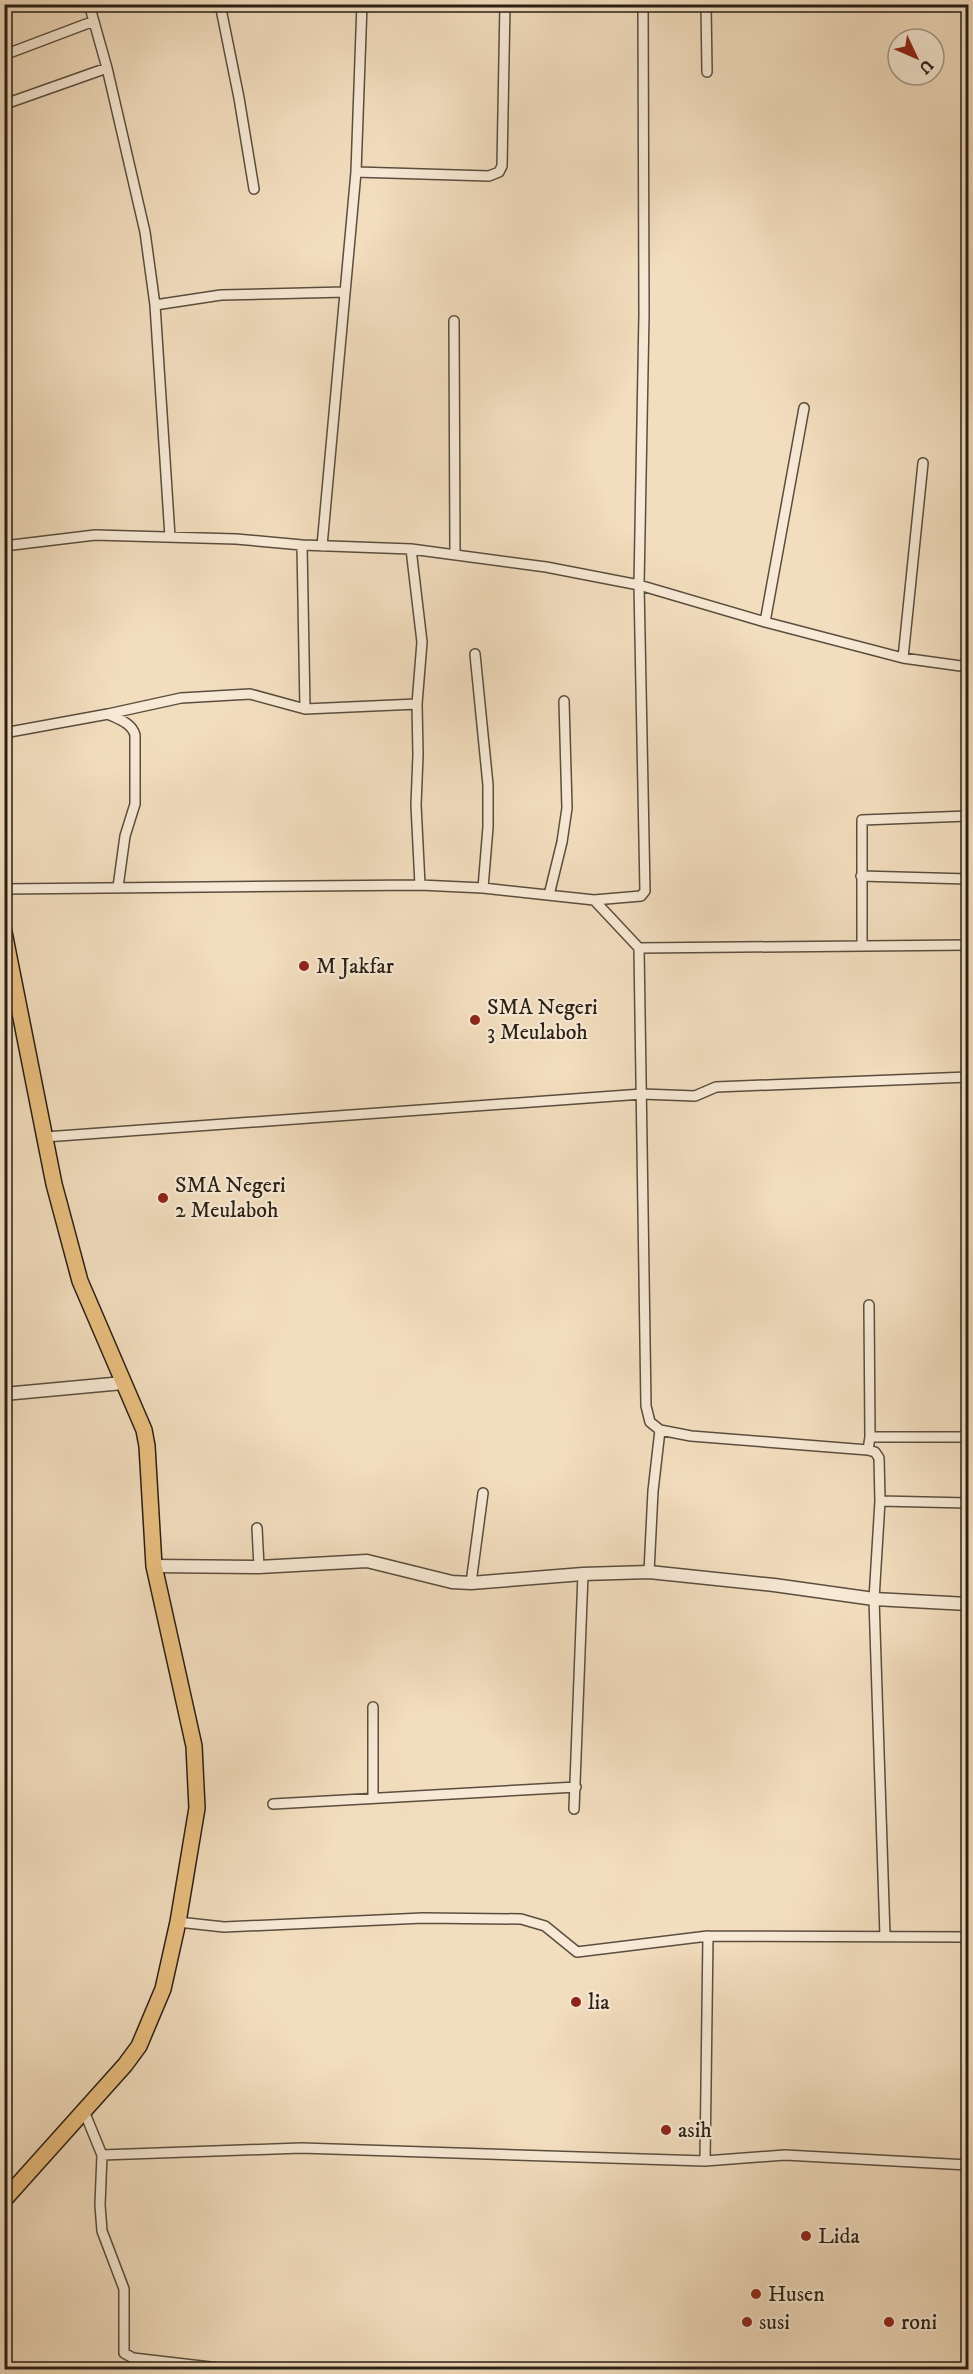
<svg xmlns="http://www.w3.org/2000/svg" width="973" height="2374" font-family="'IM FELL DW Pica',serif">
<rect width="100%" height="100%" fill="#f2ddbe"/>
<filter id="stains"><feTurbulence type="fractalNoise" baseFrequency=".00333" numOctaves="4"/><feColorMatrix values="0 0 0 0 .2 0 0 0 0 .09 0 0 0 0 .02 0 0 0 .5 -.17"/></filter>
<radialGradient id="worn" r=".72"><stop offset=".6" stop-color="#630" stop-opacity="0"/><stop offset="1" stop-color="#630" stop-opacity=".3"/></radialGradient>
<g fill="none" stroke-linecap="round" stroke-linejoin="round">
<g stroke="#5a4e3e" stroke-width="12">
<path id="minor" d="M89 4 107 68 145 232 155 305 170 537
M220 4 239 98 254 189
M706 4 707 72
M4 55 94 21
M8 103 107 68
M356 172 489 176 499 172 502 166 505 4
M155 305 221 295 345 292
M454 321 455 554
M302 545 305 709
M4 546 95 535 236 539 302 545 411 549 546 567 639 585 765 622 903 658 968 667
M322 546 356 172 362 4
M411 549 422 642 417 704 418 755 416 805 420 885
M765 622 804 408
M475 654 488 785V827L483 888
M903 658 923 463
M108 714C118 719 132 723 135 735V804L125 836 118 887
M4 733 108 714 181 698 250 694 305 709 417 704
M861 876 968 879
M4 889 420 885 483 888 594 900 639 948 968 945
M549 895 562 842 567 808 564 701
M594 900 641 896 645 891 639 585 644 314 643 4
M862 946V820L968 816
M639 948 646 1406 650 1422 660 1430 653 1491 649 1572
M45 1137 642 1094 695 1096 716 1087 968 1077
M660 1430 691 1436 868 1450 875 1452 879 1458 880 1501 874 1599 885 1936
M870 1437H968
M868 1450 870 1437 869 1305
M880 1501 968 1503
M257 1528 259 1567
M471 1583 483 1493
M373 1707V1797
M273 1804 576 1787
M574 1809 583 1574
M178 1922 224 1927 423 1918 521 1919 545 1926 577 1952 708 1936 968 1937
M84 2111 102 2155 301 2148 705 2161 785 2155 968 2165
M102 2155 100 2205 102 2231 124 2289V2353L133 2358 236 2370
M705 2161 708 1936"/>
</g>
<g stroke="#5a4e3e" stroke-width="15">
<path id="tertiary" d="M4 1394 123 1383
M154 1566 259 1567 367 1561 452 1582 471 1583 583 1574 649 1572 774 1585 874 1599 968 1604"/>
</g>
<g stroke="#281f14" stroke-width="18">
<path id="primary" d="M4 932 54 1184 80 1281 144 1430 147 1446 154 1566 194 1746 197 1808 178 1922 163 1989 139 2046 125 2065 4 2200"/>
</g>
<use href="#minor" stroke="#f7e9d5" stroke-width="9"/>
<use href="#tertiary" stroke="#f7e9d5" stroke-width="12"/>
<use href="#primary" stroke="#e9be7f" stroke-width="15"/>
</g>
<g fill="#8f2418" stroke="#f7e9d5" stroke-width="2">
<circle cx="304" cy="966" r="6"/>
<circle cx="475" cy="1020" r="6"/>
<circle cx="163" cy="1198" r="6"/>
<circle cx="576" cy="2002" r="6"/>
<circle cx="666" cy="2130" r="6"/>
<circle cx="806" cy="2236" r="6"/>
<circle cx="756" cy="2294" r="6"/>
<circle cx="747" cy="2322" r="6"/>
<circle cx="889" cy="2322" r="6"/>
</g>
<g text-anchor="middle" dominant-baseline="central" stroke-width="4.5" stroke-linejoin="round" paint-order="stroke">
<g font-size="22" fill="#281f14" stroke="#f7e9d5" text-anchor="start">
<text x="316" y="966">M Jakfar</text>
<text x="487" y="1007">SMA Negeri<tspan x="487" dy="25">3 Meulaboh</tspan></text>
<text x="175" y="1185">SMA Negeri<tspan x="175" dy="25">2 Meulaboh</tspan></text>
<text x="588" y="2002">lia</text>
<text x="678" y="2130">asih</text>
<text x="818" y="2236">Lida</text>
<text x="768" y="2294">Husen</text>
<text x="759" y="2322">susi</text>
<text x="901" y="2322">roni</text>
</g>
</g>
<rect width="973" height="2374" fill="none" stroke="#f2ddbe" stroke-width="24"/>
<rect x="6" y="6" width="961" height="2362" fill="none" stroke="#281f14" stroke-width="3"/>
<rect x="12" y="12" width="949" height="2350" fill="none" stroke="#281f14" stroke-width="1.5"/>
<g transform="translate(916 57) rotate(134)"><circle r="28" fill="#f7e9d5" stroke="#a49888" stroke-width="1.5"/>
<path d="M0-4.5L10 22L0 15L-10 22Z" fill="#8f2418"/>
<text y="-9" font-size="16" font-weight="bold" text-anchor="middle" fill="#281f14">U</text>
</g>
<rect width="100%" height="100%" filter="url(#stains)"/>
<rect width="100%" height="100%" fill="url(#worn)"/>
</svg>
